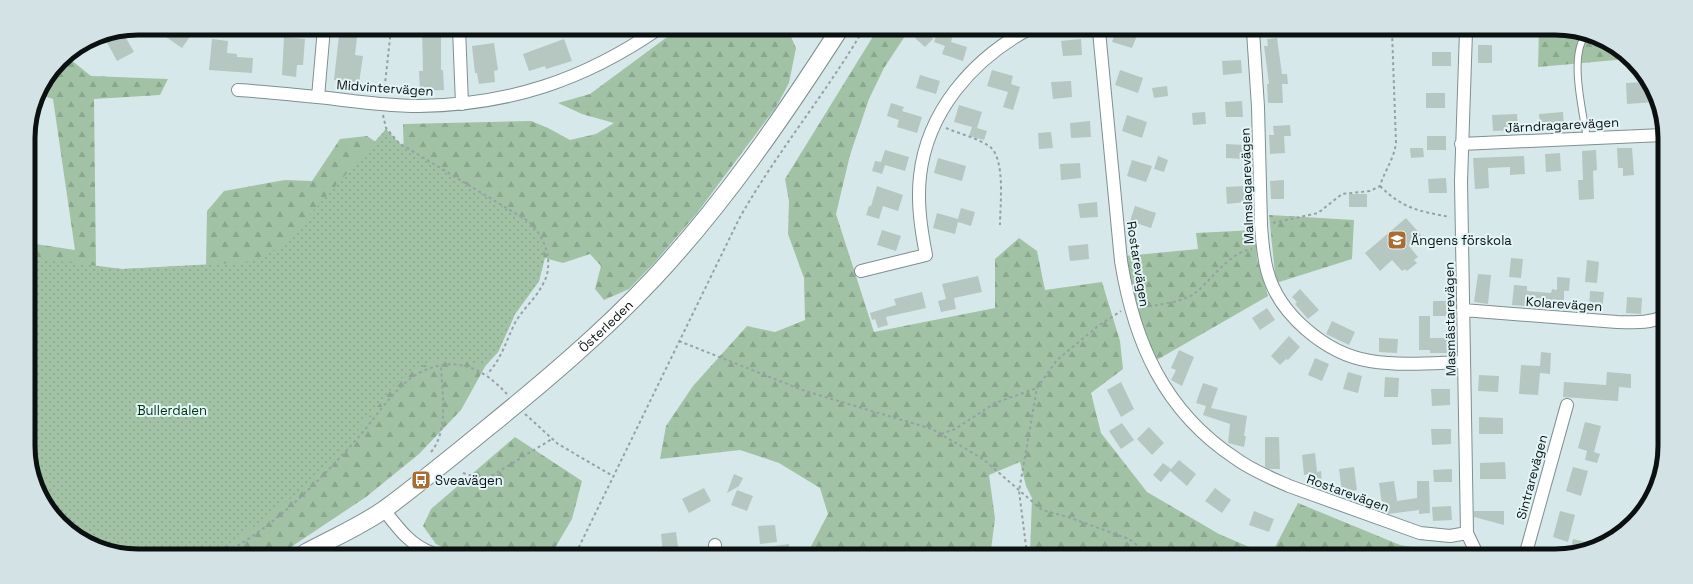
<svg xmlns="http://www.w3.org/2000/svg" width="1693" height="584" font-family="'Space Grotesk',sans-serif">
<defs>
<pattern id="forest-firs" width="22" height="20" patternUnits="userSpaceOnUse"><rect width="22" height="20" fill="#a2c2a5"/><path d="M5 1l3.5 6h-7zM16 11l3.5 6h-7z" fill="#8aa68d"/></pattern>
<pattern id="park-dots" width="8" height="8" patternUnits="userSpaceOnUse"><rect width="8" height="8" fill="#a2c2a5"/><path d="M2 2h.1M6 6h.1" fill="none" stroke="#8aa68d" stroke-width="1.8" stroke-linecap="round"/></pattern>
</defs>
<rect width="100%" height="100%" fill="#d7e8ea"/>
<path fill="url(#forest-firs)" d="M678 29 788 30 796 48 789 83 776 107 697 213 656 261 629 289 604 300 595 289 601 266 590 254 563 263 545 258 539 281 515 314 498 352 486 365 461 410 419 454 366 497 282 553 109 552 55 519 30 467 29 243 75 250 53 99 38 94 60 60 66 56 91 76 168 79 160 95 94 99 96 267 122 269 206 265 207 211 224 191 285 180 312 181 340 139 367 136 404 161 403 124 531 121 548 128 570 140 596 134 614 123 582 114 558 103 590 94Z
M877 30H909L884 68 869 99 850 155 836 214 874 332 995 308V259L1019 238 1037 251 1045 290 1102 282 1120 341 1123 369 1091 393 1101 433 1147 492 1219 534 1268 555 1030 554 1032 498 1026 486 1020 462 989 475 995 518 991 550 945 551 926 554H807L828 514 820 488 779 463 740 450 660 459 666 426 693 386 747 326 775 332 805 320 804 278 788 234 789 201 785 179Z
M1539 32H1584L1627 59 1538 67Z
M1269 215 1354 220 1352 259 1276 283Z
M1255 230 1257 259 1268 296 1155 361 1139 320 1125 256 1198 249 1196 233Z
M515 437 582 481 572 519 552 553H454L436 544 423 526 431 509Z
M1298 503 1400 545 1440 552 1445 555H1271Z"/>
<path fill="url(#park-dots)" d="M386 129 398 142 420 157 523 218 534 229 541 242 544 258 539 281 515 314 498 352 486 365 480 366 466 361 448 359 435 361 410 371 395 385 350 440 298 492 261 522 216 552H109L55 519 30 467 29 257 122 269 251 262 282 246Z"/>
<path fill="#b6c6c1" d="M173 28H196L182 48 166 37Z
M422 29H441V70H443L444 90 420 91 419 71H423Z
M924 30 933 39 925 47 915 38Z
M938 30H954L951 42 967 47 963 61 942 54 945 46 934 42Z
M122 31 134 52 117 61 103 35Z
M1116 31H1132L1138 33 1132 48 1112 42Z
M339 35 357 37 355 55 363 56 359 83 334 80Z
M284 37 305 39 303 65H297L296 77 282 75Z
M1277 38 1282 74H1287L1288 84H1282L1283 103H1268L1267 84H1269L1264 46H1268L1267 39Z
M212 39 228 41 227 53 237 54V57L253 58 252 73 209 70Z
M564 39 572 61 546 69 545 66 529 71 523 54Z
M1081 39 1082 55 1063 56 1061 41Z
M494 43 498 70 494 71 495 82 479 84 477 73H475L472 46Z
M1478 45H1492V63H1478Z
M1432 52H1451V66H1432Z
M1241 60 1242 73 1223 75 1222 61Z
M992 70 1013 76 1011 84 1020 87 1013 110 1003 107 1008 92 987 86Z
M1120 70 1143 78 1138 93 1115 85Z
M920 75 940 81 936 94 916 88Z
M1071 81 1072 97 1053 99 1051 82Z
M1646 82 1656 102 1627 104 1626 83Z
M1167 86 1168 96 1154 98 1152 88Z
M1426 93H1445V108H1426Z
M1242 101 1243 117H1226L1225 102Z
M891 103 904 107 902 111 922 117 917 133 897 127 899 120 887 116Z
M959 105 982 112 977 128 987 131 984 140 969 136 972 127 954 122Z
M1205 112 1206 124 1193 125 1192 113Z
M1563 112 1564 128 1540 129 1539 114Z
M1517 114 1518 130 1493 131 1492 115Z
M1127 115 1147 122 1142 138 1122 131Z
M1090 121 1091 137 1071 138 1070 123Z
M1290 125 1291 136H1284L1285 153 1270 154 1269 135H1274L1273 126Z
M1051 132 1053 148 1039 149 1038 133Z
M1427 136H1446V150H1427Z
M1226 144 1245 145 1244 159 1226 158Z
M1410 148H1423L1424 157 1411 158Z
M1617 148H1632L1634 175 1623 176V168H1618Z
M885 150 909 157 905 171 885 165 882 174 872 171 875 161 881 162Z
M1596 150 1597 170 1593 171 1594 199 1579 200 1578 180H1583L1582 151Z
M1560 153 1561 171 1546 172 1545 154Z
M1158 156 1168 160 1164 172 1154 169Z
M1524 156 1525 174 1510 175V167L1488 168 1489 188 1475 189 1473 158Z
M938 158 966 166 962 181 934 173Z
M1132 160 1152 166 1146 182 1127 176Z
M1080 163 1081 178 1061 180 1060 164Z
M1446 178 1447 193H1429L1428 179Z
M1284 180V199H1271L1270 181Z
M877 186 903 195 898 211 883 206 879 219 866 215 869 206H871Z
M1244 186 1245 202 1227 204 1226 187Z
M1349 194H1367V207H1349Z
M1097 202 1098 217 1080 218 1078 204Z
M1135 206 1156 213 1151 228 1130 221Z
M961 208 975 212 971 226 958 222 955 234 933 228 937 213 958 219Z
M1406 218 1421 235 1409 246 1418 257 1414 260 1417 263 1407 271 1405 269 1402 271 1392 260 1380 271 1365 253Z
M882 230 901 236 896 251 877 245Z
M1088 244 1089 259 1070 261 1068 246Z
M1511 258 1523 259 1521 278 1509 277Z
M1587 260 1599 262 1597 283 1585 282Z
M1478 274 1491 275 1488 304 1474 302Z
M978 276 982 292 954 298 956 309 941 312 938 301 946 299 942 284Z
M1557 277 1570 278 1569 291H1564V309L1525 304V306L1512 305 1514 285 1527 286V291L1551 293 1552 289 1557 290Z
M1300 289 1319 310 1308 319 1295 304 1297 302 1292 297Z
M1590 291 1604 292 1602 311 1589 310Z
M922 292 926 308 886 317 888 325 878 328 875 319 872 320 870 313 896 305 894 299Z
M1627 297 1642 298 1641 314 1626 313Z
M1433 301H1449V316H1433Z
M1267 308 1275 320 1260 330 1252 318Z
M1419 316H1430V338H1449V353H1430V350H1419Z
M1332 321 1355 332 1349 345 1326 334Z
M1289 336 1300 347 1288 360 1286 359 1280 365 1271 356Z
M1379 338 1398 339 1397 353 1379 352Z
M1179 350 1194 357 1182 386 1171 380 1176 370 1171 368Z
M1541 352 1551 353 1550 374 1540 373 1538 395 1519 394 1521 365 1540 366Z
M1315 358 1329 364 1322 381 1308 375Z
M1348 372 1362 376 1358 393 1343 389Z
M1607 372 1631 374V388L1619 387 1618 401 1563 397 1564 382 1606 385Z
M1479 375 1499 376 1498 392 1478 391Z
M1385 377 1399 378 1398 397H1384Z
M1121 382 1134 409 1121 417 1107 390Z
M1203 383 1218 388 1211 408 1247 416 1244 436H1246L1244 447 1228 443 1230 424 1203 415 1206 406 1196 403Z
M1431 389H1450V405L1432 406Z
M1479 417 1503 418V434H1479Z
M1585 422 1601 426 1594 452 1600 454 1597 463 1585 460 1587 451 1578 448Z
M1122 423 1134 440 1121 449 1109 431Z
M1149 427 1164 443 1152 455 1137 439Z
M1431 429H1451V444L1432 445Z
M1265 437H1279L1280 469H1269L1265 467Z
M1315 453 1317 472 1321 471 1322 483 1309 485 1308 474 1304 475 1302 455Z
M1179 460 1196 474 1187 486 1170 471 1161 482 1153 475 1163 463 1171 469Z
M1505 462 1506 479H1480V463Z
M1354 467 1357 490 1342 492 1339 469Z
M1573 467 1588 471 1581 496 1566 491Z
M1452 469V482H1434L1433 470Z
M734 474 743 478 739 486 727 493Z
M1394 481 1397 501 1417 498V481H1429L1430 513 1419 514V510L1388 514 1387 503 1382 504 1379 483Z
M704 488 711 501 689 513 682 499Z
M1215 488 1231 500 1222 513 1205 501Z
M737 490 753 496 747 511 731 505Z
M1451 506 1452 520 1433 521 1432 507Z
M1254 511 1274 519 1269 532 1249 525Z
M1474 511H1504V525L1474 517Z
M1560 511 1575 515 1568 542 1553 537Z
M775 525 777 542 760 544 758 526Z
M676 532 679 554H663L661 534Z
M1573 539 1594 544 1570 553Z
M789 544 790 554H761V548Z"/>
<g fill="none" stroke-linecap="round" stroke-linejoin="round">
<g stroke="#7f8f90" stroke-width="8">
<path id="service" d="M1587 138C1583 113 1568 52 1587 34"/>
</g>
<g stroke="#7f8f90" stroke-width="14">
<path id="minor" d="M459 29 462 104
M1099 31 1121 261C1134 342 1164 411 1235 458 1251 470 1271 478 1289 486L1420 533 1450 536 1467 533
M1253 31 1258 107 1261 225C1262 240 1263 255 1267 270 1278 314 1326 354 1370 361 1401 366 1433 363 1464 362
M1466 31 1461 181 1467 533 1478 556
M238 90C268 92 298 95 328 98 358 102 389 106 419 106 509 105 584 80 658 29
M318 97 324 28
M1461 144 1663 135
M861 271 926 255C921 229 917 203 920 176 927 112 972 60 1027 30
M1463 310 1617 322C1633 322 1648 324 1662 317
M384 510C398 528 410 545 432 553
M715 554V545
M1525 556 1567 405"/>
</g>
<g stroke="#7f8f90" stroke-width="19">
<g id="secondary">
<path id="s1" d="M305 553C331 539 361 526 385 509 420 483 453 456 486 429 544 382 602 333 653 279 724 203 783 117 839 30"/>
</g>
</g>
<path stroke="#95a2a4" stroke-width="2" stroke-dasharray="3 3" stroke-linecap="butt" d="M384 93 391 29
M383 115 386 128 399 143 528 221C545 236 555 263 543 284 536 298 524 308 516 321 506 340 502 359 487 374
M946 128C960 134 977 138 989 146 1006 158 1000 205 1000 225
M1380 186C1403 209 1419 211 1450 217
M1273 223 1318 213 1342 194 1370 191 1380 186C1384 172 1394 159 1396 143L1392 31
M1143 307C1155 306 1184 301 1194 294 1211 281 1229 252 1252 249
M679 341 805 391 932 429 983 459 1042 510 1068 517 1129 539 1150 555
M525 414 558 444 613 476
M941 434 955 429 995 403 1037 388
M431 452C449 431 442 392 441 366
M463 473 482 479 493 475 552 439
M227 552C277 524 318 482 356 440 375 419 396 384 421 372 456 355 483 368 507 394
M576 553 739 219C776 153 825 95 863 30
M1027 554 1019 491 1037 388 1057 360 1098 326 1121 311"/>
<use href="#service" stroke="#fff" stroke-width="6"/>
<use href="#minor" stroke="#fff" stroke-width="12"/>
<use href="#secondary" stroke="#fff" stroke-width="17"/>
</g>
<defs>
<g id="school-square" transform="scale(1)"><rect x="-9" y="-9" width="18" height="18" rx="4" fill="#aa6d31" stroke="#e4f5f7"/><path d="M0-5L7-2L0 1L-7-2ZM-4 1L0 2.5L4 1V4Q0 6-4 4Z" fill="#fff"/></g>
<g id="bus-square" transform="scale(1)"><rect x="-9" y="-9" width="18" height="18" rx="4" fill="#aa6d31" stroke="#e4f5f7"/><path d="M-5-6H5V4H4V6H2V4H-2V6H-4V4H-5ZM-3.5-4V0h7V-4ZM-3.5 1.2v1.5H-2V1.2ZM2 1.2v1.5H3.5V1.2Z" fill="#fff"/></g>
</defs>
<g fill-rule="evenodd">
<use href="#school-square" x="1397" y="240"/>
<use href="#bus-square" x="421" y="480"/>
</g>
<g text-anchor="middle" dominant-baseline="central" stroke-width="4" stroke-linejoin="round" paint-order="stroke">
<g font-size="13" fill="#0b1111" stroke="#e4f5f7">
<text transform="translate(385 88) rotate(4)">Midvintervägen</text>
<text transform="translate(1562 125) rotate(-3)">Järndragarevägen</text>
<text transform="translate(1247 186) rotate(-92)">Malmslagarevägen</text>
<text transform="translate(1138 264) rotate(81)">Rostarevägen</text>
<text transform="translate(1564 304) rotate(4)">Kolarevägen</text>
<text transform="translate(1450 319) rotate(-91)">Masmästarevägen</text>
<text stroke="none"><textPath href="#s1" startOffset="378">Österleden</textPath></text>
<text transform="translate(1532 477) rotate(-75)">Sintrarevägen</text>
<text transform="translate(1348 493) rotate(20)">Rostarevägen</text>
</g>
<g font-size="13" fill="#0b1111" stroke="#e4f5f7" text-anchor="start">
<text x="1411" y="240">Ängens förskola</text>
<text x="435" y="480">Sveavägen</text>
</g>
<g font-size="13" fill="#00350f" stroke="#e4f5f7">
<text x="172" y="410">Bullerdalen</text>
</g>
</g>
<path d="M0 0H1693V584H0ZM138 35H1555A103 103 0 0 1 1658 138V446A103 103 0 0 1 1555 549H138A103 103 0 0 1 35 446V138A103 103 0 0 1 138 35Z" fill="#d3e3e5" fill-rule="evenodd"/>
<path fill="none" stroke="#0b1111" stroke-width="5" d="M138 35H1555A103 103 0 0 1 1658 138V446A103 103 0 0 1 1555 549H138A103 103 0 0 1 35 446V138A103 103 0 0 1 138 35Z"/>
</svg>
